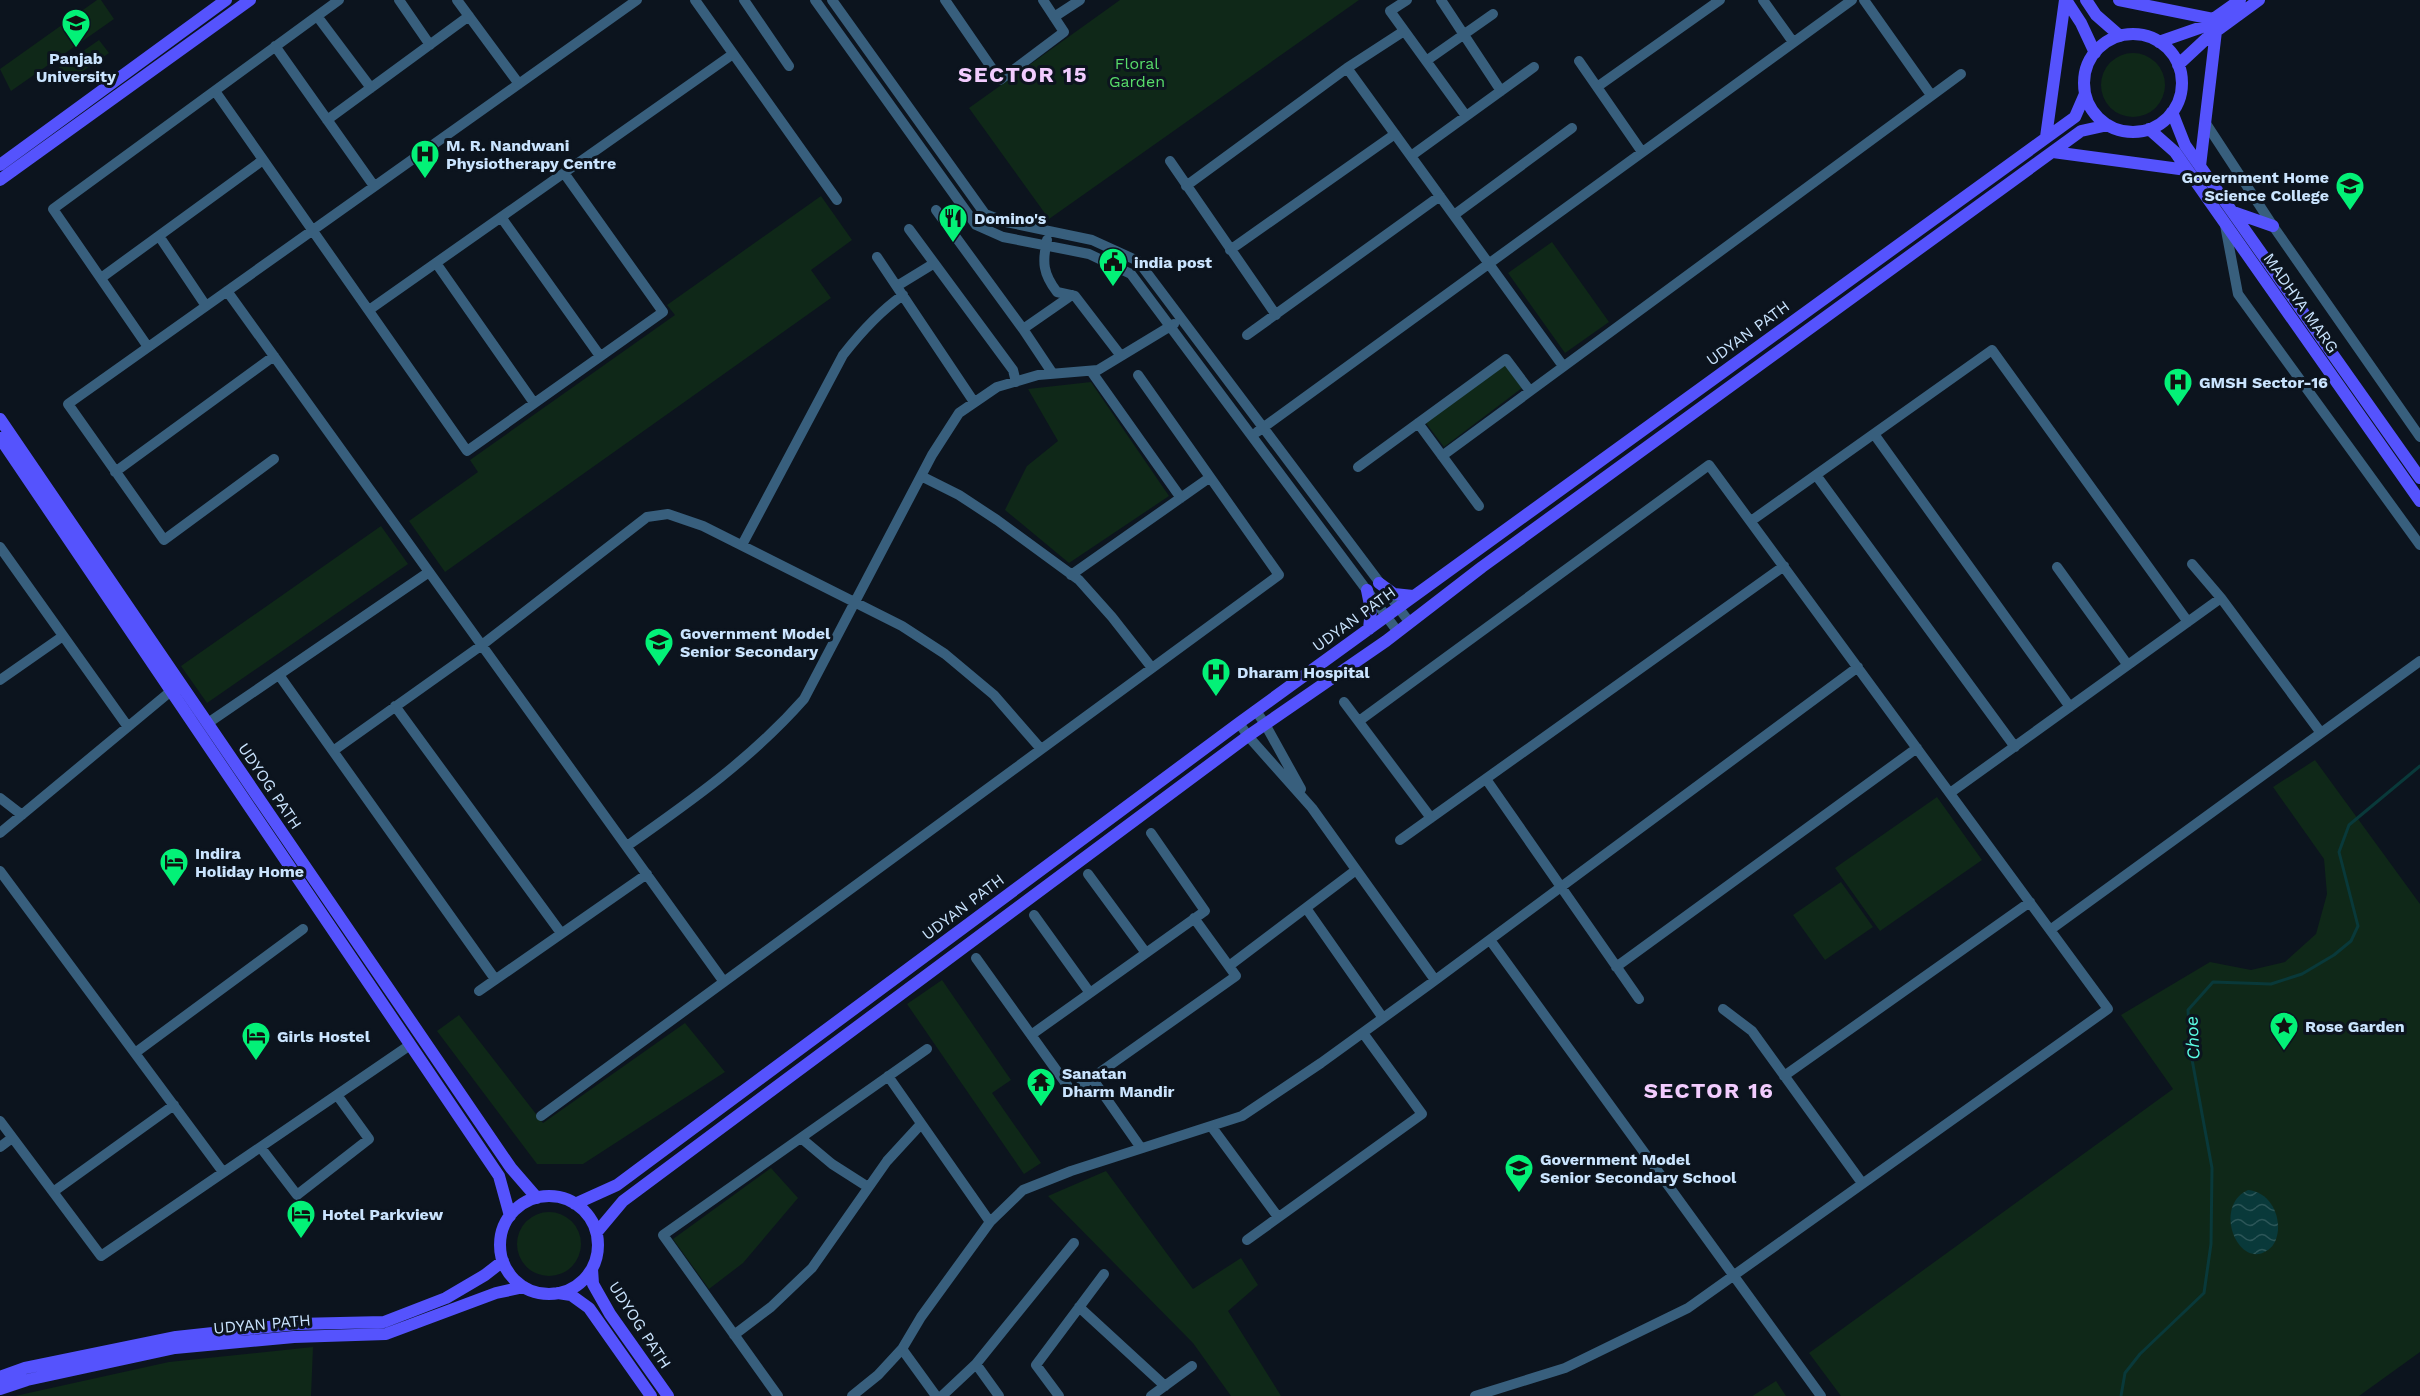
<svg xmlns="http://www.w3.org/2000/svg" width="2420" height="1396" font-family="'Work Sans',sans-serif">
<defs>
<pattern id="water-waves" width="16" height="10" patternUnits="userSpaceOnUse" patternTransform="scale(1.5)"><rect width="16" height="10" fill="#09393a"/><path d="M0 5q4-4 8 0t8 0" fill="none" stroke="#2c5658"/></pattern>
</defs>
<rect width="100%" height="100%" fill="#0c141e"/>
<path fill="#0f2818" d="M97 0H101L114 19 11 91 0 69Z
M1120 0H1359L1049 219 969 108Z
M99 40 109 53 67 82 57 69Z
M2101 85a32 32 0 1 1 64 0a32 32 0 1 1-64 0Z
M821 196 852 240 811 270 831 298 445 572 409 521 478 472 470 460 675 315 667 305Z
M1552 242 1609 322 1565 353 1508 273Z
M1505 365 1522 388 1444 447 1426 423Z
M1091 382 1169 496 1069 563 1005 510 1027 466 1058 441 1028 389Z
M381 526 408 564 207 703 181 666Z
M2315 760 2420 904V1352L2359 1396H1841L1809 1353 2173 1089 2121 1015 2210 962 2251 970 2285 962 2316 934 2327 894 2324 859 2273 787Z
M1937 797 1982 860 1880 931 1835 868Z
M1841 882 1873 927 1825 960 1793 915Z
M942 980 1011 1080 992 1093 1041 1163 1024 1174 907 1004Z
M459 1015 543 1123 685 1023 725 1072 583 1164H537L437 1031Z
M771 1168 798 1198 743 1263 709 1289 673 1239Z
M1106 1171 1193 1289 1241 1258 1258 1285 1228 1311 1281 1396H1231L1193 1343 1048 1196Z
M517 1244a32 32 0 1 1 64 0a32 32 0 1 1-64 0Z
M313 1347 311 1396H15L169 1362Z
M1776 1381 1786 1396H1753L1754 1395Z"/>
<path fill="url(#water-waves)" d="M2248 1190C2268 1192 2279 1211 2278 1230 2277 1238 2275 1245 2268 1250 2238 1271 2212 1206 2248 1190Z"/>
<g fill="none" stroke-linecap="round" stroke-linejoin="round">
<path stroke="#09393a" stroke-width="3" d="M2121 1396 2125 1373 2140 1354 2204 1293 2211 1244 2212 1168 2191 1054 2188 1010 2213 982 2271 984 2302 974 2334 955 2351 941 2358 926 2339 852 2349 825 2420 766"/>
<path stroke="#385f7d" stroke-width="10" d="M399 0 430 45
M457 0 519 84
M695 0 837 200
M744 0 789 66
M815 0 976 225 1003 237 1089 254 1131 274 1398 632
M832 0 985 214 1006 222 1092 240 1138 261 1410 623
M945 0 1000 80 1064 32 1043 0
M1407 0 1390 11 1466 116
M1441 0 1501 91
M1763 0 1793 42
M1864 0 1931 95
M317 16 371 88
M1054 17 1080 0
M275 46 374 186
M1426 61 1493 14
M1579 61 1642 152
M1347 68 1563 366
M1597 87 1720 0
M215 91 467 451 663 312 564 173
M327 120 469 16
M2205 122 2273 226 2420 437
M1411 156 1534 67
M1170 161 1276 315
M1186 186 1347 68 1404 31
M936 210 1023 329
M1454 215 1572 128
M501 217 600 356
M2225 225 2238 294 2420 545
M909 229 1013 370 1016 382
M159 236 206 306
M1047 240C1042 262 1043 274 1057 292L1075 296 1121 356
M1230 250 1395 134
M877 257 974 402
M436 263 534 403
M101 278 263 160
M897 286 933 264
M227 291 724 982
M369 310 733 54
M1247 335 1440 196
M148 347 53 209 339 0
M1091 371 1181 498
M1053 374 1023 329 1072 295
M1418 423 1479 506
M1257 432 1852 0
M1874 434 2070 707
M1442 456 1961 74
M274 459 164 540 68 404 637 0
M1358 467 1506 359 1530 391
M115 472 274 356
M1816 475 2015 747
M921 476 959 495 997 520 1079 580 1112 617 1152 668
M1751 521 1992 350 2188 622
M742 545 843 355C861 332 879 312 903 295
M0 547 128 727
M2192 564 2221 598 2321 733
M2057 567 2127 664
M1071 575 1209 478
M279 675 495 979
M0 680 63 636
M1344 702 1431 818
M395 706 561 933
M1256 711 1265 724 1301 789
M1359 721 1709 465 2108 1009 1688 1308 1565 1368 1475 1396
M208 723 429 572
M1239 723 1248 736 1312 808 1435 980
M333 751 482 645 647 517 668 514 703 526 902 626 945 654 994 695 1041 749
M1486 779 1639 999
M1950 793 2221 598
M0 798 22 815
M0 833 171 691
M1400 840 1784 566
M627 846C691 801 752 758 804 699L932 455 959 413 997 387 1038 375 1098 370 1174 324
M0 871 223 1172
M1088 874 1146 953
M1306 908 1383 1018
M1034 915 1090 993
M2050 930 2420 661
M1490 940 1821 1396
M976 958 1072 1092 1236 976 1194 918
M1229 966 1356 870
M1616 967 1917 748
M479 991 647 874
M1723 1009 1752 1031 1862 1183
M1031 1035 1205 911 1151 833
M135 1053 303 929
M888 1076 990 1222
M1784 1076 2030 902
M1092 1078 1141 1148
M541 1116 1279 575 1138 375
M0 1121 101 1256 410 1045
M1211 1126 1278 1217
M801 1138 832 1164 868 1187
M0 1147 12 1138
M261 1148 297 1195 369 1139 337 1095
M53 1192 174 1105
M1247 1240 1422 1114 1363 1033
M1079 1307 1165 1386
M734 1335 771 1307 812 1268 887 1161 921 1124
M902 1349 936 1396
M976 1364 999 1396
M778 1396 663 1235 927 1049
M852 1396 878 1375 902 1349 921 1317 990 1222 1023 1190 1071 1171 1242 1116 1321 1063 1430 984 1858 667
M942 1396 976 1364 1074 1243
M1059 1396 1036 1365 1104 1274
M1151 1396 1192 1366"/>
<path stroke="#5553fd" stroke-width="12" d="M2066 0 2081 23 2095 53
M2086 0 2096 15 2120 36
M2119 0 2213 19
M2084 83a49 49 0 1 1 98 0a49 49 0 1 1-98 0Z
M2159 42 2202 27 2240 0
M2178 65 2207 38 2259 0
M2172 112 2185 145 2420 478
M2149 129 2175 152 2420 501
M2046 137 2065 0
M2053 152 2187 170
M0 165 226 0
M2200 166 2216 31
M0 180 250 0
M2233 212 2273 226
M0 419 511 1168 537 1198
M0 438 499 1176 510 1216
M1379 583 1394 594 1413 596
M1367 590 1371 610 1369 629
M500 1245a49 49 0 1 1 98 0a49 49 0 1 1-98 0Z
M575 1204 617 1185 1239 723 2075 117 2085 94
M597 1232 623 1201 1248 736 1386 641 1482 567 2081 131 2108 125
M592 1269 593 1284 610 1314 668 1396
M558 1293 571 1295 589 1308 651 1396
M0 1377 25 1368 176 1337 296 1324 384 1322 446 1298 485 1275 503 1261
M0 1389 27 1380 175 1348 294 1337 386 1334 496 1293 524 1287"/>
</g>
<defs>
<g id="university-pin" transform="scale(1.5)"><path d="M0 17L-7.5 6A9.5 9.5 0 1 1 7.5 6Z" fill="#03f177" stroke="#0c141e"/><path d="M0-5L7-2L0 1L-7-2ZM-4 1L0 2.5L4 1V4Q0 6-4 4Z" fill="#111"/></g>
<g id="hospital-pin" transform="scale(1.5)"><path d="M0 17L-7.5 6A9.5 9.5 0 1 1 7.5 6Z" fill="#03f177" stroke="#0c141e"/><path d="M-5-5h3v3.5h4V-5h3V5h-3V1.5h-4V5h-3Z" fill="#111"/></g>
<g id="restaurant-pin" transform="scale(1.5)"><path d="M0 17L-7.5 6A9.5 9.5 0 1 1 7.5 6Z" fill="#03f177" stroke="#0c141e"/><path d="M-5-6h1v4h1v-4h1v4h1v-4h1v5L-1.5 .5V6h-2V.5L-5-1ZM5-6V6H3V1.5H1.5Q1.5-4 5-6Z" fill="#111"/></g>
<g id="civic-pin" transform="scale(1.5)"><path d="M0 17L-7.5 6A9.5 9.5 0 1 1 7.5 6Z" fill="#03f177" stroke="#0c141e"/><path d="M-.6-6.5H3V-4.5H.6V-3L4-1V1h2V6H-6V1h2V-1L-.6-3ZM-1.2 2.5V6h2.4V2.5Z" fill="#111"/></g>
<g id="school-pin" transform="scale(1.5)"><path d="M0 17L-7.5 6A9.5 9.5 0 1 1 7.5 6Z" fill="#03f177" stroke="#0c141e"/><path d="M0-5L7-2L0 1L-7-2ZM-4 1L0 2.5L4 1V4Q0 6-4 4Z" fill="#111"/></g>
<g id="hotel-pin" transform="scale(1.5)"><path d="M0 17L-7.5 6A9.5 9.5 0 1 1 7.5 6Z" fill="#03f177" stroke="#0c141e"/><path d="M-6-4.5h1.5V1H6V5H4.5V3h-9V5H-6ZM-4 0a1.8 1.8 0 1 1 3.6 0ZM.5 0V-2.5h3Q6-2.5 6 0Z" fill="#111"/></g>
<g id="sight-pin" transform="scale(1.5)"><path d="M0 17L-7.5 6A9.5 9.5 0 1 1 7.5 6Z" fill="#03f177" stroke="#0c141e"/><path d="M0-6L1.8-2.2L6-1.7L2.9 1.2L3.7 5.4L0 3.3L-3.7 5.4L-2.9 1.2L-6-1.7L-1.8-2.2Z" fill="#111"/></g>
<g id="temple-pin" transform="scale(1.5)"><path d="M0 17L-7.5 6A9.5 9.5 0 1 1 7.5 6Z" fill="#03f177" stroke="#0c141e"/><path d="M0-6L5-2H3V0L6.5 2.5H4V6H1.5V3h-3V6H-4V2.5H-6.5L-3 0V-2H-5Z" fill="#111"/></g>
</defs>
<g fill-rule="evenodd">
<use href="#university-pin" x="76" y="23"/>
<use href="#hospital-pin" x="425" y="154"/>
<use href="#university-pin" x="2350" y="186"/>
<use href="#restaurant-pin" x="953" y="218"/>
<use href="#civic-pin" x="1113" y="262"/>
<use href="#hospital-pin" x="2178" y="382"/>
<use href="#school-pin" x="659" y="642"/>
<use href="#hospital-pin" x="1216" y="672"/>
<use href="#hotel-pin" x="174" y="862"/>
<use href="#sight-pin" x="2284" y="1026"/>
<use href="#hotel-pin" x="256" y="1036"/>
<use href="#temple-pin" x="1041" y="1082"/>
<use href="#school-pin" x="1519" y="1168"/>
<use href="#hotel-pin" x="301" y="1214"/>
</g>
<g text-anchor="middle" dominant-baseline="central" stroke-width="6" stroke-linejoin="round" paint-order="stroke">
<g font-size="16" font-weight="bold" fill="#cae4fe" stroke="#0c141e" text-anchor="start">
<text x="76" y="58" text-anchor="middle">Panjab<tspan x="76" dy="18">University</tspan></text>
<text x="446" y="145">M. R. Nandwani<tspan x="446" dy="18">Physiotherapy Centre</tspan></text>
<text x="2329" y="177" text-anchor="end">Government Home<tspan x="2329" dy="18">Science College</tspan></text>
<text x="974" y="218">Domino's</text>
<text x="1134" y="262">india post</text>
<text x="2199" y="382">GMSH Sector-16</text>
<text x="680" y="633">Government Model<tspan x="680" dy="18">Senior Secondary</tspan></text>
<text x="1237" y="672">Dharam Hospital</text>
<text x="195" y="853">Indira<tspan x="195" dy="18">Holiday Home</tspan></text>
<text x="2305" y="1026">Rose Garden</text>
<text x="277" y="1036">Girls Hostel</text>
<text x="1062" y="1073">Sanatan<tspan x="1062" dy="18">Dharm Mandir</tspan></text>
<text x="1540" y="1159">Government Model<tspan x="1540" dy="18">Senior Secondary School</tspan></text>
<text x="322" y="1214">Hotel Parkview</text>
</g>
<g font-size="16" fill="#58dc6a" stroke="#0c141e">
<text x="1137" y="63">Floral<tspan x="1137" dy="18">Garden</tspan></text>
</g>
<g font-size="16" fill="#cae4fe" stroke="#0c141e">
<text transform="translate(2301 303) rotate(55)">MADHYA MARG</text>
<text transform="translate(1748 333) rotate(-36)">UDYAN PATH</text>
<text transform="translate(1354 619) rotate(-36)">UDYAN PATH</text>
<text transform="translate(270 786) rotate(56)">UDYOG PATH</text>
<text transform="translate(963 907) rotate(-37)">UDYAN PATH</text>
<text transform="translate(262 1324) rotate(-5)">UDYAN PATH</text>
<text transform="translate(640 1325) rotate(57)">UDYOG PATH</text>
</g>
<g font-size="18" font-style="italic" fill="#5afde4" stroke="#0c141e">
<text transform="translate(2192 1038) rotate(-93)">Choe</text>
</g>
<g font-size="22" font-weight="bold" letter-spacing="1.5" fill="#f2ccfe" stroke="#0c141e">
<text x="1023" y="74">SECTOR 15</text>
<text x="1709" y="1090">SECTOR 16</text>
</g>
</g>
</svg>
